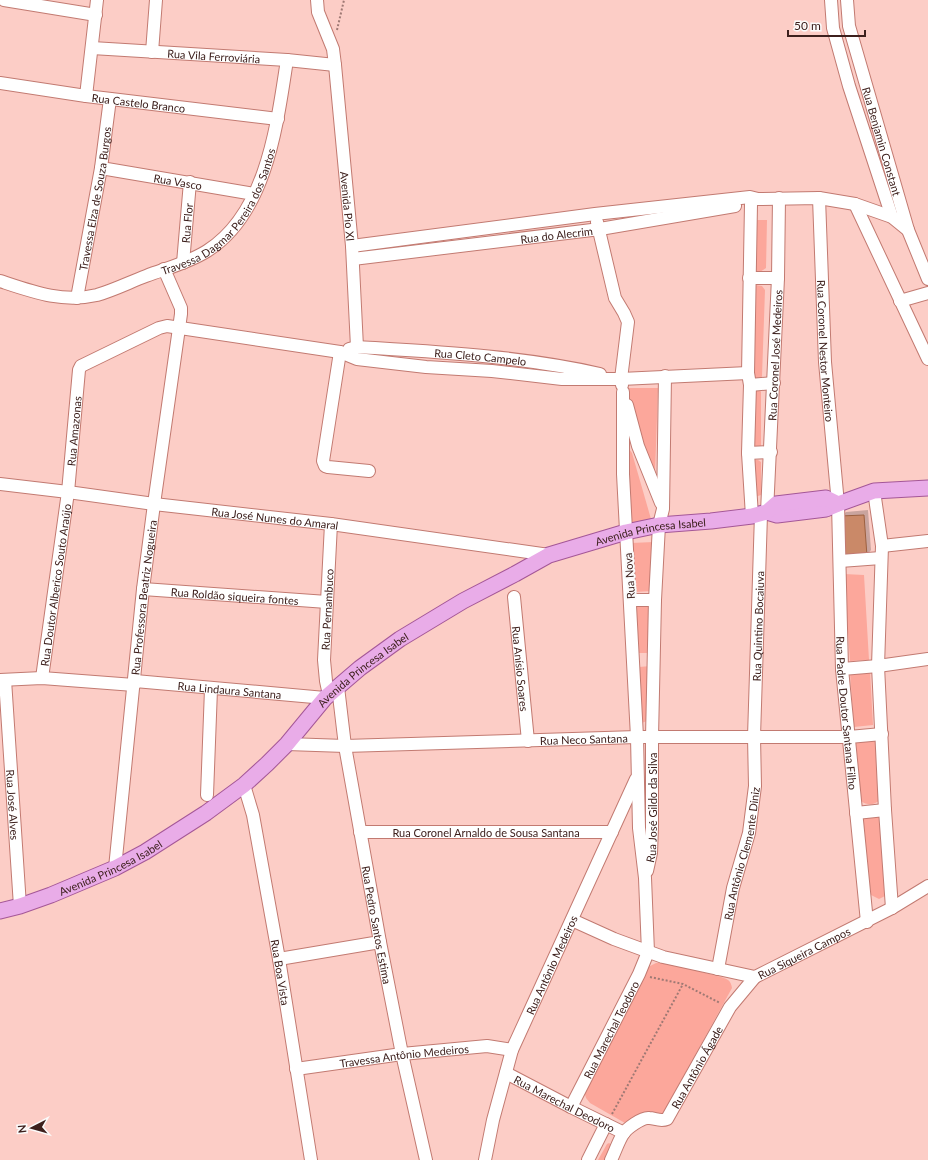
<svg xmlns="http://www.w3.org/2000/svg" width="928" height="1160" font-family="Lato,sans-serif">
<rect width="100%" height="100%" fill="#fccdc6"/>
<path fill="#fca79b" d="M748 220H767L766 268 760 272 753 271Z
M755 285 762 286 765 290 762 376 761 379 754 380Z
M627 388H658L655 474 654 479Z
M759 389 761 392V446L756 448 753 447 752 391Z
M627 446 632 453 651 519 631 523Z
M754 460H758L761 462V495L755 497Z
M654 542 652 591 635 592 631 543Z
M844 574 864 575 869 660 850 661Z
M636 606 652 607 650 653H637Z
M651 666V719L642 723 639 667Z
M870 671 873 725 854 727 850 673Z
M877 741 880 800C874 805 868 806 861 801L856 742Z
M880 814 887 895 879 899 871 895 862 815Z
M656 963H667L721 977C727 979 731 980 732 988L663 1114C647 1109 638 1115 625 1123L590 1103 586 1098 584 1091 648 967Z
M609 1143 612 1145 606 1160H598L607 1144Z"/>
<path fill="#0003" d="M868 510 871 550 867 555 841 517 846 512Z"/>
<path fill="#ca8968" stroke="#9c6040" d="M864 515 867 556H843L840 516Z"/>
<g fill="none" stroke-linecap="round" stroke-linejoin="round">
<g stroke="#c27a71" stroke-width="14">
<g id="minor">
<path d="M4 0 96 15"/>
<path id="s1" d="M317 0 318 12 333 49 335 65 352 246 357 347"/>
<path d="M831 0 833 28 849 86 892 217"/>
<path id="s2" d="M847 0 849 26 908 230 928 279"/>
<path id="s3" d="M92 48 287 60 335 65"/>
<path d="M152 52 156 0"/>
<path id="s4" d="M0 83 86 96 278 119"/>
<path d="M86 96 97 0"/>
<path id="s5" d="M101 168 254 194"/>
<path id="s6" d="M819 198 825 362 838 504 842 669 867 922"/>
<path d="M751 204 748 373 750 385 748 453 752 516"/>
<path d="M855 204 928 359"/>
<path d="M597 222 615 298 624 313 628 322 621 379 622 385"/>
<path d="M352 246 595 214 750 197 758 199 819 198 855 204 892 217 908 230"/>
<path id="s7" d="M353 259 600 229 735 206"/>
<path id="s8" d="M183 263 190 182"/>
<path d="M749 278H778"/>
<path id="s9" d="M0 281C33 292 62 303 97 295 114 290 130 282 146 276 167 268 188 263 207 251 267 213 277 124 287 60"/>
<path id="s10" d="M77 298 101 168 110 99"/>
<path d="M900 301 928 293"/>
<path id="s11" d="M349 349 357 347C438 352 521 356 600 374"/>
<path d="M340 352 323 461 325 466 328 467 369 471"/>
<path d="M750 385 774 383"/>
<path d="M627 405 638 446 661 503"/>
<path d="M748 453 771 452"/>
<path id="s12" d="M0 484 68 492 154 504 331 524 549 555"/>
<path d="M874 491 882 546 878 666 885 810 892 908"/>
<path id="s13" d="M767 512 778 278 779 198"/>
<path d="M882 546 928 541"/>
<path d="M840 561 881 558"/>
<path id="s14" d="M143 589 327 602"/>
<path id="s15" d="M514 597 528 741"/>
<path d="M630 600H655"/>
<path d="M842 669 878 666 928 659"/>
<path id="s16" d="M42 678 68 492 79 370 81 366 159 328 167 326 340 352 357 359 426 367 492 371 562 379H621L748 373"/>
<path d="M0 680 42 678 134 685"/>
<path id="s17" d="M5 680 20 906"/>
<path id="s18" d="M135 681 325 698"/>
<path id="s19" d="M338 687 345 746 380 942 402 1054 426 1160"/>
<path id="s20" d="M329 695 326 681 324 660 331 524"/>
<path id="s21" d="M287 744 345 746 637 737H849L882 734"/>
<path id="s22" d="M244 785 253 815 279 959 311 1160"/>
<path d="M207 795 211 689"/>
<path d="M856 813 885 810"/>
<path id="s23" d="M360 832H612"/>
<path id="s24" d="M115 868 143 589 154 504 181 314V308L164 269"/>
<path id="s25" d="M647 871 651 853 652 827V737L655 600 659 525 663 509 665 376"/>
<path id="s26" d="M572 920 614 939 663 957 755 977 892 908 928 886"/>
<path d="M279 959 380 942"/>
<path id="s27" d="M718 969 733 888 749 833 755 786 754 737 761 514"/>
<path id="s28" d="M296 1069 402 1054 487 1046 512 1050"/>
<path id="s29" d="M506 1073 571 1107 624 1133"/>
<path id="s30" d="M571 1107 639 974 648 952 645 878 639 828 637 737 623 474V392"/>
<path id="s31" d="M485 1160 493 1120 512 1050 636 779"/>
<path d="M588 1160 606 1124"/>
<path id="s32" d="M611 1160C615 1152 618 1142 623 1134 626 1129 642 1117 649 1118 655 1118 660 1122 667 1119L730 1007 755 977"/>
</g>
</g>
<g stroke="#a45797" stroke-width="17">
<g id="major">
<path d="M767 512 777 515 826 509 838 504 874 491 928 488"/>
<path id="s33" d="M0 911 20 906 51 895 115 868 145 852 206 813 244 785 267 764 287 744 325 698 360 668 400 639 463 601 515 574 549 555 626 532 659 525 711 521 752 516 767 512 776 504 826 498 838 504"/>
</g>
</g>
<path stroke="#9f7974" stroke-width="2" stroke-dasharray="2 2" stroke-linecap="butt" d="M337 30 344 0
M650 977 683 984 720 1003
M612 1114 683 984"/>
<use href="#minor" stroke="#fff" stroke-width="12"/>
<use href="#major" stroke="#e9ace8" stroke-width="15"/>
</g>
<g text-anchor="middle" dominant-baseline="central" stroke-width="4" stroke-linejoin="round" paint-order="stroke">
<g font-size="11" fill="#3d201d" stroke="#fbfbfb">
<text stroke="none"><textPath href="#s3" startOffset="122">Rua Vila Ferroviária</textPath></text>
<text stroke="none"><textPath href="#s4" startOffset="140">Rua Castelo Branco</textPath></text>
<text stroke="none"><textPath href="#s2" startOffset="146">Rua Benjamin Constant</textPath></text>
<text stroke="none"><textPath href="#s5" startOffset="78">Rua Vasco</textPath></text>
<text stroke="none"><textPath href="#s10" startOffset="101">Travessa Elza de Souza Burgos</textPath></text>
<text stroke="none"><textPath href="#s1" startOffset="210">Avenida Pio XI</textPath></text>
<text stroke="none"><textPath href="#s9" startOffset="255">Travessa Dagmar Pereira dos Santos</textPath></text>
<text stroke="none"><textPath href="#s8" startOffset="40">Rua Flor</textPath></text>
<text stroke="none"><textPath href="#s7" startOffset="205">Rua do Alecrim</textPath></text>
<text stroke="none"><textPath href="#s6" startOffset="153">Rua Coronel Nestor Monteiro</textPath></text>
<text stroke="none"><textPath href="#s13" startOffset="157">Rua Coronel José Medeiros</textPath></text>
<text stroke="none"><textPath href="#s11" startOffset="132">Rua Cleto Campelo</textPath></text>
<text stroke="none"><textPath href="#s16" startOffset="249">Rua Amazonas</textPath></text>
<text stroke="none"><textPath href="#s12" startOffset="277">Rua José Nunes do Amaral</textPath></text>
<text stroke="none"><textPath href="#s33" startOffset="767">Avenida Princesa Isabel</textPath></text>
<text transform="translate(629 576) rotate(-94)">Rua Nova</text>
<text stroke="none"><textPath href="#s16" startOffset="94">Rua Doutor Alberico Souto Araújo</textPath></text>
<text stroke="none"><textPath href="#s14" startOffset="92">Rua Roldão siqueira fontes</textPath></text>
<text stroke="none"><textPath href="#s24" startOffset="272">Rua Professora Beatriz Nogueira</textPath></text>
<text stroke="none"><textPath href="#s20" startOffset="86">Rua Pernambuco</textPath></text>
<text stroke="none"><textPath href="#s27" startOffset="347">Rua Quintino Bocaiuva</textPath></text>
<text stroke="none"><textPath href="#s15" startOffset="72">Rua Anísio Soares</textPath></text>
<text stroke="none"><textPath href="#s33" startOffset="443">Avenida Princesa Isabel</textPath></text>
<text stroke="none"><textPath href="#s18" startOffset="95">Rua Lindaura Santana</textPath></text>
<text stroke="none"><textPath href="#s6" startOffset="516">Rua Padre Doutor Santana Filho</textPath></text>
<text stroke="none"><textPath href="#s21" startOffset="297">Rua Neco Santana</textPath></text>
<text stroke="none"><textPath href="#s17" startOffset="125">Rua José Alves</textPath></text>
<text stroke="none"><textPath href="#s25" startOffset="64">Rua José Gildo da Silva</textPath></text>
<text stroke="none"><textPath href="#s23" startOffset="126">Rua Coronel Arnaldo de Sousa Santana</textPath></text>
<text stroke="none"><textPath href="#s27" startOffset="118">Rua Antônio Clemente Diniz</textPath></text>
<text stroke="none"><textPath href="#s33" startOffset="119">Avenida Princesa Isabel</textPath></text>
<text stroke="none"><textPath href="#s19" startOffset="241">Rua Pedro Santos Estima</textPath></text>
<text stroke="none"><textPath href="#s26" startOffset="247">Rua Siqueira Campos</textPath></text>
<text stroke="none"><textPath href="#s31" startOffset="207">Rua Antônio Medeiros</textPath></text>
<text stroke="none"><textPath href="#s22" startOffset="191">Rua Boa Vista</textPath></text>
<text stroke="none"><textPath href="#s30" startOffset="87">Rua Marechal Teodoro</textPath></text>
<text stroke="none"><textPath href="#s28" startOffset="109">Travessa Antônio Medeiros</textPath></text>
<text stroke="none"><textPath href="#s32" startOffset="138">Rua Antônio Ágade</textPath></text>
<text stroke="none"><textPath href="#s29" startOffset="66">Rua Marechal Deodoro</textPath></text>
</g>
</g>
<g transform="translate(32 1128) rotate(264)" stroke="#fbfbfb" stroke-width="3" paint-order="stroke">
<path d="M0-3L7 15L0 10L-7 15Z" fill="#3d201d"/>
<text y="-6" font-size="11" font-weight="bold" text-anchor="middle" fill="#3d201d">N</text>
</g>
<path d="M788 30v6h77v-6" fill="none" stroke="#3d201d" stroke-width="2"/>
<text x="794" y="30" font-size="12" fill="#3d201d" stroke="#fbfbfb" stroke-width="3" paint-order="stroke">50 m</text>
</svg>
